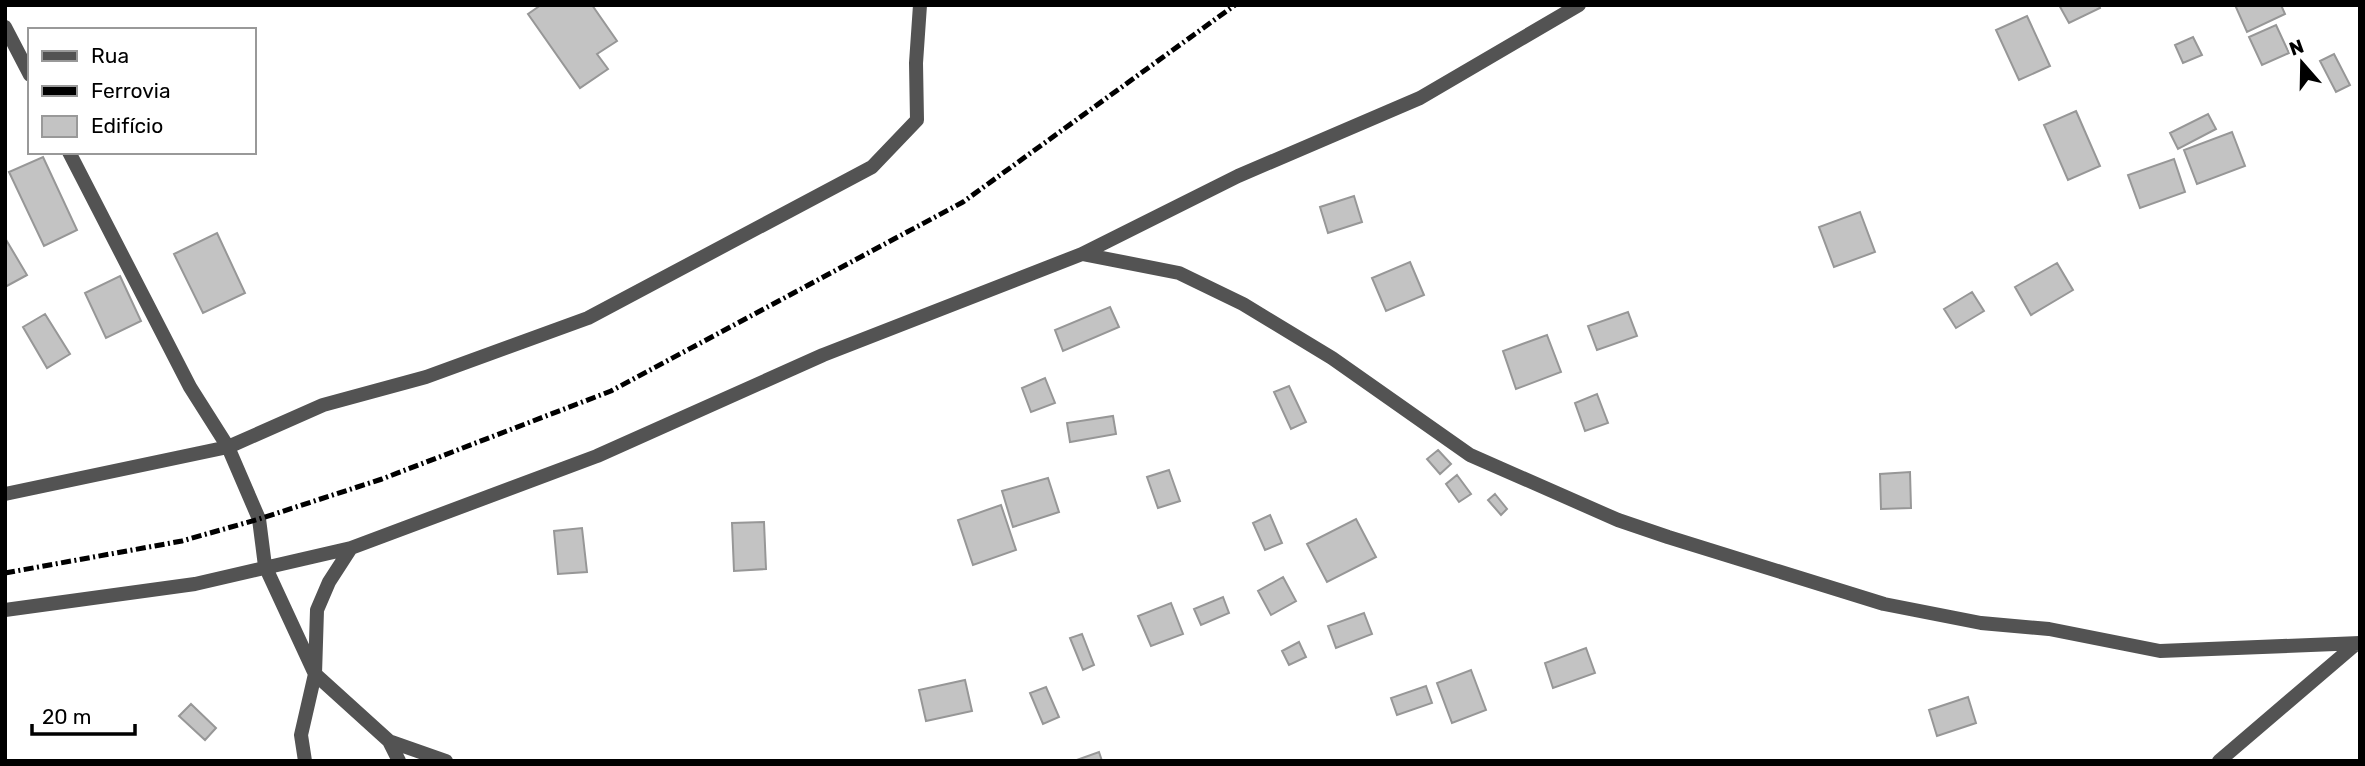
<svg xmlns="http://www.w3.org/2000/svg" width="2365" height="766" font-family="Rubik,sans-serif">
<rect width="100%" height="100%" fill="#fff"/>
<path fill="#c3c3c3" stroke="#979797" stroke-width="2" d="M541 5H592L617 41 597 54 608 69 580 88 528 14Z
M2059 5H2099L2100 8 2069 23Z
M2235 5H2281L2285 14 2247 32Z
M2027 16 2050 66 2019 80 1996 30Z
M2276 25 2289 53 2262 65 2249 37Z
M2193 37 2202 55 2183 63 2175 45Z
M2334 54 2350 85 2336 92 2320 61Z
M2076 111 2100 166 2068 180 2044 125Z
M2208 114 2216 129 2178 149 2170 133Z
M2232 132 2245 166 2197 184 2184 150Z
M43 157 77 230 44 246 9 172Z
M2174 159 2185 192 2140 208 2128 175Z
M1354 196 1362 222 1328 233 1320 207Z
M1860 212 1875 252 1834 267 1819 227Z
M217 233 245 293 203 313 174 254Z
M5 238 27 275 5 287Z
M1410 262 1424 295 1386 311 1372 278Z
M2057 263 2073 290 2031 315 2015 287Z
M120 276 141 321 106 338 85 293Z
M1972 292 1984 311 1956 328 1944 309Z
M1110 307 1119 327 1063 351 1055 330Z
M1628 312 1637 336 1597 350 1588 326Z
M45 314 70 354 47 368 23 327Z
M1547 335 1561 372 1516 389 1503 351Z
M1045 378 1055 403 1031 412 1022 388Z
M1289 386 1306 422 1291 429 1274 392Z
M1597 394 1608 423 1585 431 1575 403Z
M1113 416 1116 434 1070 442 1067 423Z
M1438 450 1451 464 1440 474 1427 459Z
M1169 470 1180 501 1158 508 1147 477Z
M1910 472 1911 508 1881 509 1880 474Z
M1457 475 1471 494 1459 502 1446 484Z
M1048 478 1059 512 1013 527 1002 491Z
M1495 494 1507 509 1501 515 1488 500Z
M1001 505 1016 550 973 565 958 520Z
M1270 515 1282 543 1265 550 1253 523Z
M1356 519 1376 557 1327 582 1307 544Z
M764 522 766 569 734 571 732 523Z
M582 528 587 572 558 574 554 531Z
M1283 577 1296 601 1271 615 1258 591Z
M1223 597 1229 613 1201 625 1194 609Z
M1171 603 1183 634 1151 646 1138 616Z
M1364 613 1372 634 1336 648 1328 626Z
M1082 634 1094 665 1083 670 1070 638Z
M1299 642 1306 657 1289 665 1282 651Z
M1586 648 1595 673 1553 688 1545 663Z
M1471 670 1486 710 1452 723 1437 683Z
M965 680 972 711 926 721 919 690Z
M1426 686 1432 703 1397 715 1391 698Z
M1046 687 1059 717 1043 724 1030 693Z
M1968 697 1976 723 1937 736 1929 710Z
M191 704 216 728 205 740 179 716Z
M1099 752 1102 761H1074Z"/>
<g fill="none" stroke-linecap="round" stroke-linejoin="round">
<path stroke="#535353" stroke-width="14" d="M5 27 30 75
M69 152 190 387 228 447 259 519 265 566 315 674 389 741 399 761
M1082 254 1179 273 1243 304 1332 358 1470 455 1618 520 1668 537 1884 604 1981 623 2049 629 2160 651 2360 643
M5 494 228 447 323 405 426 377 588 318 872 167 917 120 916 63 920 5
M5 610 195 584 351 548 597 456 823 355 1082 254 1238 176 1420 98 1579 5
M389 741 446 761
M305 761 301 735 315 674 317 610 329 582 351 548
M2219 761 2356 644"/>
<path stroke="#000" stroke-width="5" stroke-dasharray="10 3.5 2 3.5" stroke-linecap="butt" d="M5 573 182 541 259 519 382 479 611 391 963 202 1235 5"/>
</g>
<rect width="2365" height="766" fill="none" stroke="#000000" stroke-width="14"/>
<rect x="28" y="28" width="228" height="126" fill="#ffffff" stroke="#999999" stroke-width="2"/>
<rect x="42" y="51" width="35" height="10" fill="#535353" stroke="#999999" stroke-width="2"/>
<text x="91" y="63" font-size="21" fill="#000000">Rua</text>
<rect x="42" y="86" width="35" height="10" fill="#000000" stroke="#999999" stroke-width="2"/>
<text x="91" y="98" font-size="21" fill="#000000">Ferrovia</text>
<rect x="42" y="116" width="35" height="21" fill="#c3c3c3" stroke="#999999" stroke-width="2"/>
<text x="91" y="133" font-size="21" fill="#000000">Edifício</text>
<g transform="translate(2302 63) rotate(340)" stroke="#ffffff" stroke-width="5" paint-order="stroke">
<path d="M0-5L12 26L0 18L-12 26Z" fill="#000000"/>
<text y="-10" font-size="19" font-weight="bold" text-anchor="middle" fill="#000000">N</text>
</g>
<path d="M32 724v10h103v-10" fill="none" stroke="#000000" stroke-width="3.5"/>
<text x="42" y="724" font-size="21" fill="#000000" stroke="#ffffff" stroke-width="5" paint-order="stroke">20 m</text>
</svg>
